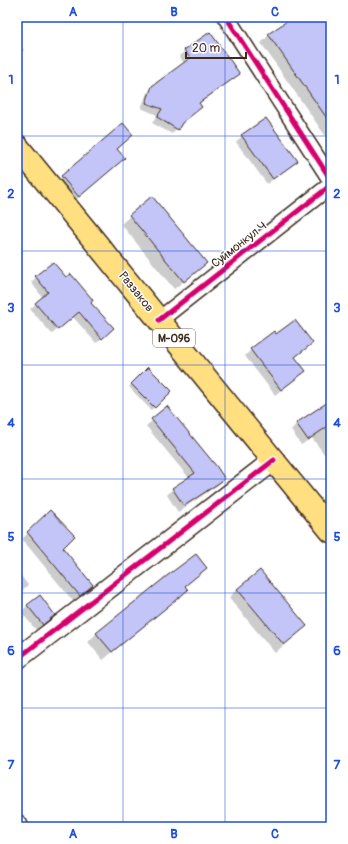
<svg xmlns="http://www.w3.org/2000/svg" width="348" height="844" font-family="Pangolin,sans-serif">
<rect width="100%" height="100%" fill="#fff"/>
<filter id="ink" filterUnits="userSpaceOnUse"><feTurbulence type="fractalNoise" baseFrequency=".025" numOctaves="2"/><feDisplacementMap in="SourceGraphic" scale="8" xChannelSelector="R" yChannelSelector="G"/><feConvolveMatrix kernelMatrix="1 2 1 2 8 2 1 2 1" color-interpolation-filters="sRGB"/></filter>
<g filter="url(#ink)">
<path fill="#0003" d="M295 17H323L331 28V144L261 43 269 35Z
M210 33 233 79 198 104 172 134 152 123 157 115 141 108 147 93 184 63 179 56 185 51Z
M17 41 24 50 17 56Z
M122 124 132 135 117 150 124 158 70 205 53 185Z
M242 136 296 161 267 184 236 142Z
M152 197 197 271 174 289 121 224Z
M17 246 20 249 17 252Z
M53 263 108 333 96 343 73 317 52 334 30 309 43 298 31 282Z
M276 335 312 343 294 358 304 371 275 395 245 356 251 350Z
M148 368 171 391 151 410 129 387Z
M331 406V463L312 438 301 445 291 430 297 423Z
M167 408 224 479 218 485 178 512 167 495 173 489 189 478 146 426Z
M28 533 62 548 92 585 73 601 22 539Z
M206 568 184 587 178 598 103 660 88 642 96 634 168 575Z
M17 571 28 585 17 595Z
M237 589 305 626 275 653 229 598Z
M28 605 48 621 36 630 21 612Z"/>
<path fill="#c3c4f7" stroke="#3b2a1e" d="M293 17H324L331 27V124L268 34Z
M210 32 240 74 199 103 202 107 182 123 178 130 157 117 162 109 146 103 152 86 190 58 184 50Z
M266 118 298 161 273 179 241 135Z
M123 123 133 135 117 149 125 158 79 197 61 176Z
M152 196 207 263 184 282 129 215Z
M53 262 66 277 71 274 93 300 91 303 114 328 102 339 79 312 58 330 35 303 48 292 35 276Z
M295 320 313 343 295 357 306 371 281 390 250 349 274 331 276 334Z
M148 367 172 391 155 408 131 384Z
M331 400V424L308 440 296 423Z
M167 406 217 467 225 479 184 506 172 488 195 473 151 419Z
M50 510 75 536 63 548 93 585 80 596 27 532Z
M196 554 207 568 185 586 188 590 112 652 96 633 168 575Z
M260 570 307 626 284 645 237 589Z
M40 595 55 615 43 625 27 605Z"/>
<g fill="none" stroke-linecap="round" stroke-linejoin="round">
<g stroke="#3b2a1e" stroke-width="19">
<path id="minor" d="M226 17 331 180
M159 320 331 185"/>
</g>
<g stroke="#3b2a1e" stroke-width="23">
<path id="tertiary" d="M17 659 274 460
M17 825 18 827"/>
</g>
<g stroke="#3b2a1e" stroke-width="25">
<path id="primary" d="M17 146 331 531"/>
</g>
<use href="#minor" stroke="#fff" stroke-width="16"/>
<use href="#tertiary" stroke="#fff" stroke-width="20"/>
<use href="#primary" stroke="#ffdf80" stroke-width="22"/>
<g stroke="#fff" stroke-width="8">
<path id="cycleway" d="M226 17 331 180
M159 320 331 185
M17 659 274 460"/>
</g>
<use href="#cycleway" stroke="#d6006c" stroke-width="5"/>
</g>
</g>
<path fill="none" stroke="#1d4ed8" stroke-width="1" stroke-opacity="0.55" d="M123 17V827M225 17V827M17 136H331M17 251H331M17 365H331M17 479H331M17 593H331M17 708H331"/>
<g text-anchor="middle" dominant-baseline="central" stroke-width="3" stroke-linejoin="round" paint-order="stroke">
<rect fill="#fff" stroke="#766a62" stroke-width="1" x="153" y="329" width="42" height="18" rx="3"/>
<g font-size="11" font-weight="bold" fill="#3b2a1e">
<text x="174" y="338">М-096</text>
</g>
<g font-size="12" fill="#3b2a1e" stroke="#fff">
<text transform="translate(239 245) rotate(-38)">Суймонкул Ч</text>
<text transform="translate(136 292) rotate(51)">Раззаков</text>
</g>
</g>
<rect width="348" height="844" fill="none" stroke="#fff" stroke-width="44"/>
<path d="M186 52v6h60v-6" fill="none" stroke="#3b2a1e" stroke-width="2"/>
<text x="192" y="52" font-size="12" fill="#3b2a1e" stroke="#ffffff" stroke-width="3" paint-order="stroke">20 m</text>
<rect x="22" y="22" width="304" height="800" fill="none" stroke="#1d4ed8" stroke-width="1.5"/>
<g font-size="13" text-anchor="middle" font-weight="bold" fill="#1d4ed8">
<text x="73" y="16">A</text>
<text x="174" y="16">B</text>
<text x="275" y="16">C</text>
<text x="11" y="84">1</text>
<text x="337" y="84">1</text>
<text x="11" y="198">2</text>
<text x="337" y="198">2</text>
<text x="11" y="312">3</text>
<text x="337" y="312">3</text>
<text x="11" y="427">4</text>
<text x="337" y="427">4</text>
<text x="11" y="541">5</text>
<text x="337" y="541">5</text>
<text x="11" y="655">6</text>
<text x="337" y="655">6</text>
<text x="11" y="769">7</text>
<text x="337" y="769">7</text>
<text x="73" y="838">A</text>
<text x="174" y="838">B</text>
<text x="275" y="838">C</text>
</g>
</svg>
